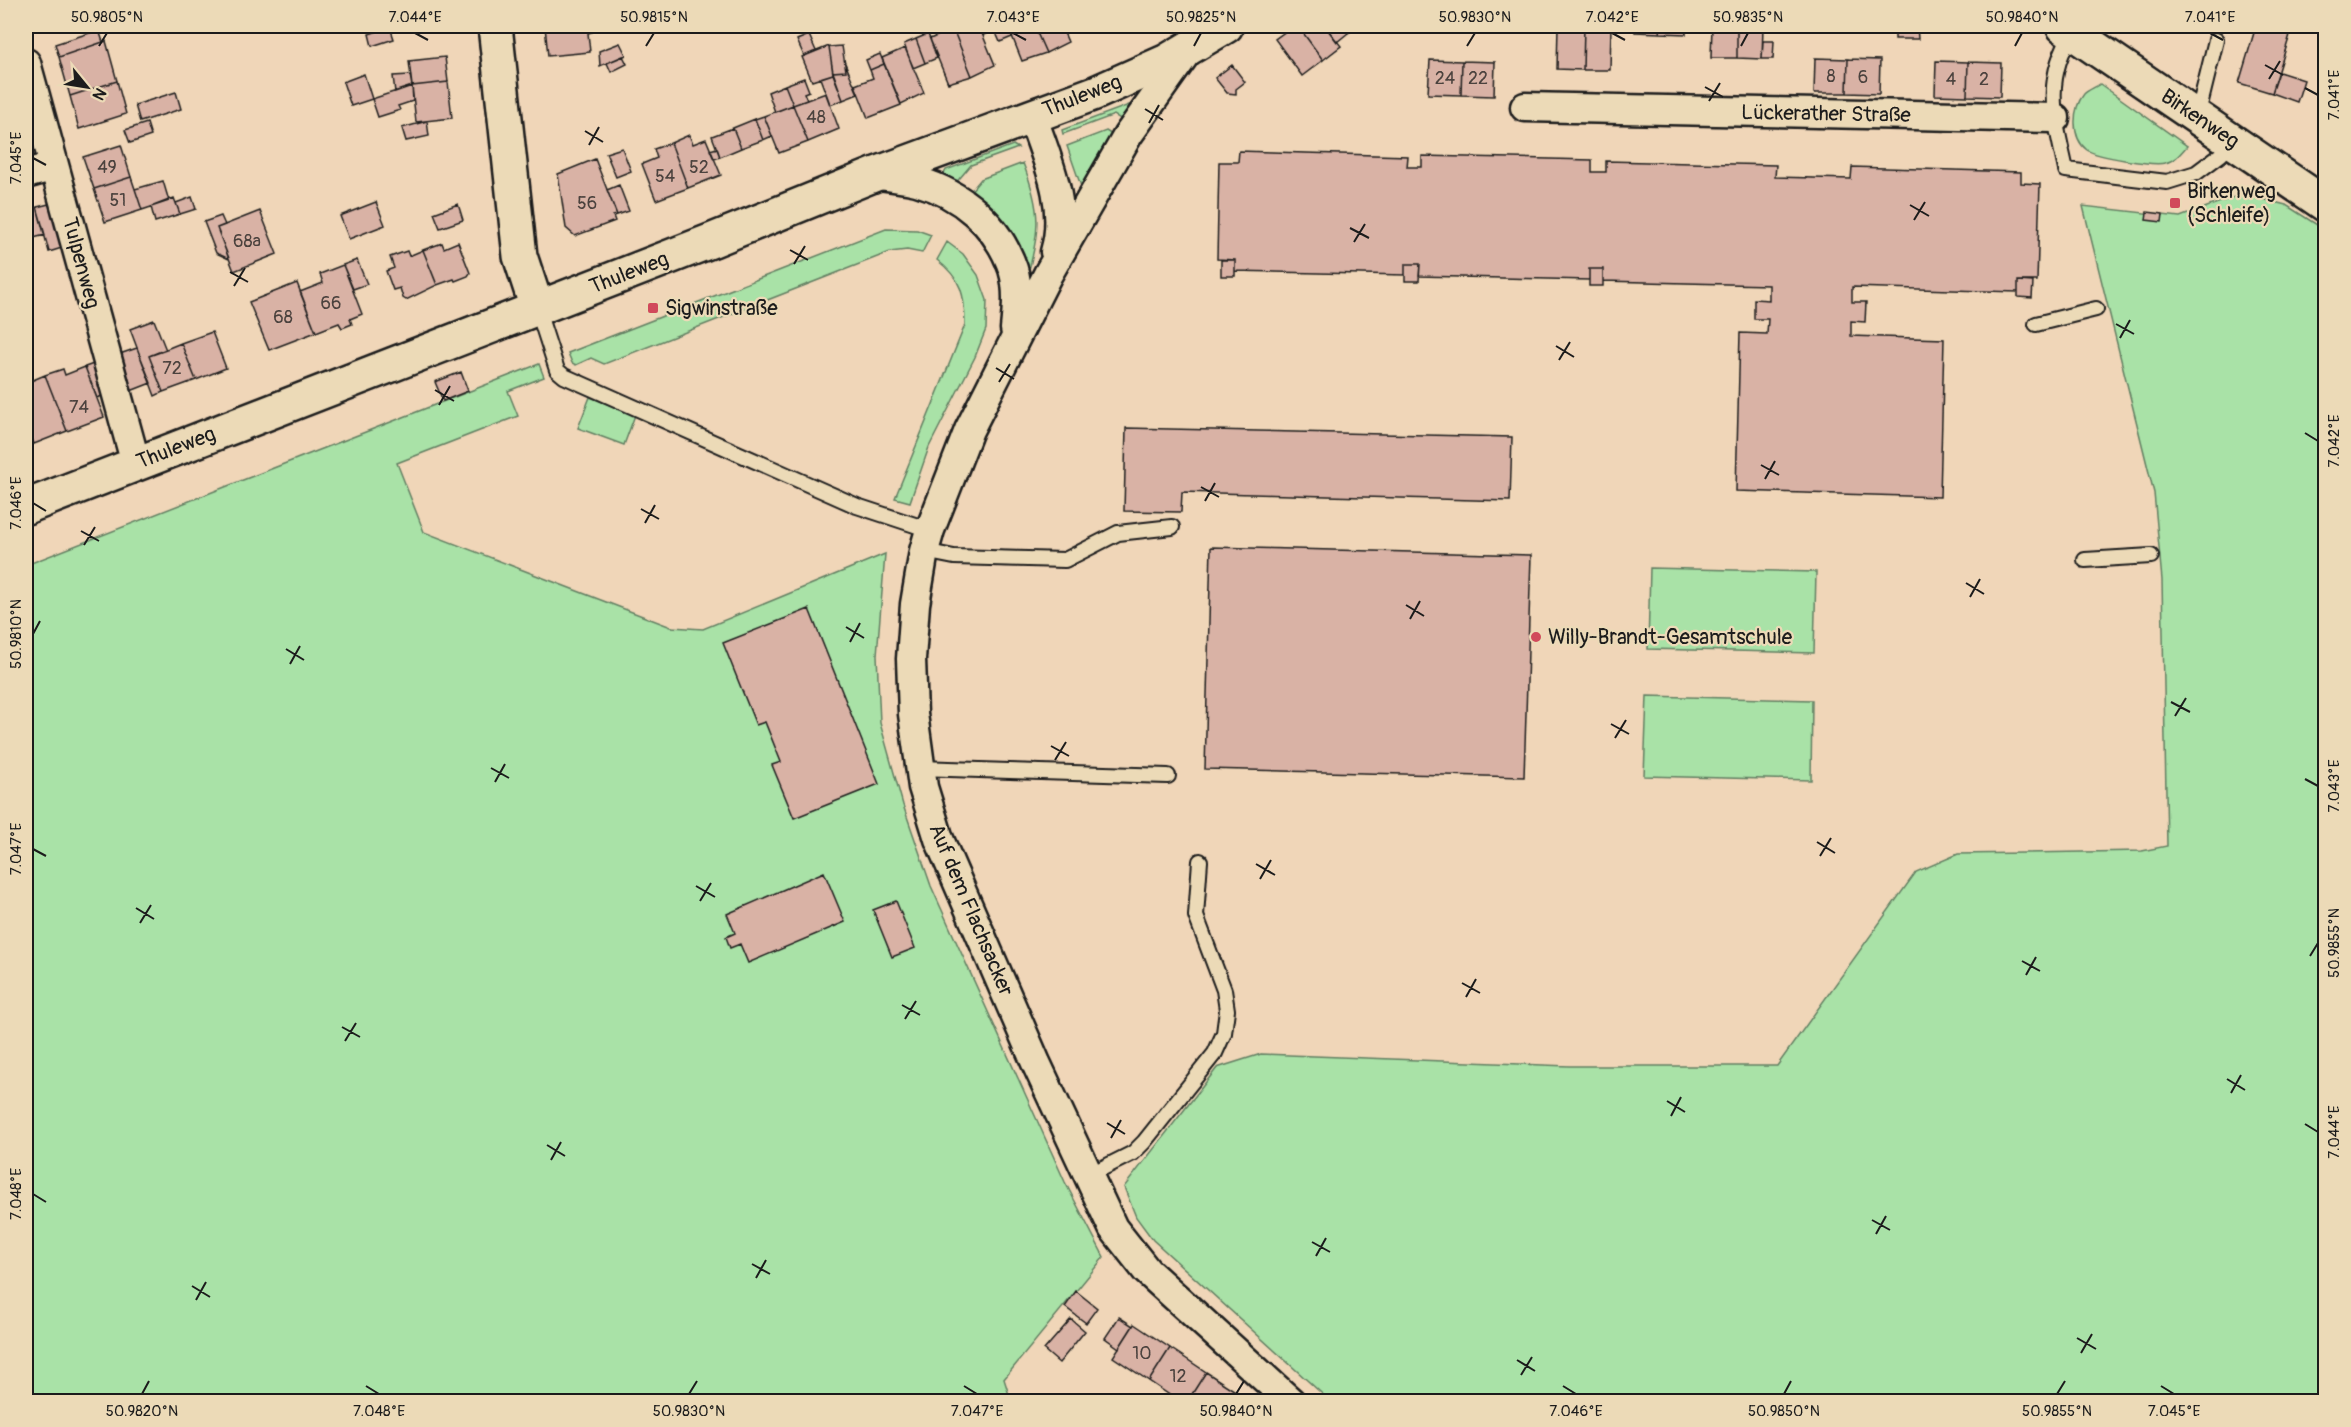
<svg xmlns="http://www.w3.org/2000/svg" width="2351" height="1427" font-family="Pangolin,sans-serif">
<rect width="100%" height="100%" fill="#f0d6b8"/>
<filter id="ink" filterUnits="userSpaceOnUse"><feTurbulence type="fractalNoise" baseFrequency=".0167" numOctaves="2"/><feDisplacementMap in="SourceGraphic" scale="12" xChannelSelector="R" yChannelSelector="G"/><feConvolveMatrix kernelMatrix="1 2 1 2 8 2 1 2 1" color-interpolation-filters="sRGB"/></filter>
<g filter="url(#ink)">
<path fill="#a9e2a7" stroke="#627f62" stroke-width="1.5" d="M2100 84 2187 146C2181 153 2175 161 2165 163 2154 166 2097 157 2087 150 2071 138 2072 109 2084 94 2088 90 2096 87 2100 84Z
M1137 102 1124 121 1114 115 1063 134 1062 130Z
M1106 131 1114 136 1083 192 1067 146Z
M1013 145 1018 148 971 165 954 185 942 178 946 170Z
M1023 163C1041 210 1041 231 1026 280L970 192 981 179Z
M2242 194 2286 205 2325 230V1401H1330L1153 1240 1136 1217 1124 1187 1217 1068 1261 1054 1569 1066H1777L1916 872 1958 854 2142 851 2167 846 2162 580 2154 493 2083 206 2180 217Z
M886 229 917 230 931 235 922 253 907 250 890 252 604 364 591 358 576 365 572 363 568 353Z
M947 242 963 254 978 275 987 300 986 329 975 357 929 447 910 502 895 498 965 325C965 295 962 279 937 260Z
M539 364 544 377 508 391 518 416 397 463 424 532 671 627 703 629 885 554 877 655 880 723 903 805 931 886 1065 1182 1104 1257 1004 1379 1011 1401 26 1402V565Z
M590 397 635 415 624 445 578 428Z
M1650 568 1816 572 1814 653 1648 649Z
M1647 696 1812 700 1811 780 1644 776Z"/>
<path fill="#d9b2a5" stroke="#1c1c1c" stroke-width="1.5" d="M545 26H591L592 32 588 33 590 52 548 56Z
M963 26H979L995 65 972 76 953 29Z
M979 26H993L995 31 983 35Z
M993 26H1008L1012 37 1000 42Z
M1008 26H1034L1046 53 1022 61Z
M1034 26H1061L1068 42 1046 53Z
M1293 26H1298L1323 60 1302 76 1275 39Z
M1298 26H1325L1341 46 1323 60Z
M1325 26H1342L1348 33 1337 42Z
M1342 26H1359L1348 33Z
M1558 26H1584L1583 70 1557 69Z
M1584 26H1611L1610 70H1583Z
M1635 26H1661L1660 33 1635 32Z
M1661 26H1686V34L1660 33Z
M1712 26H1737V58H1711Z
M1737 26H1763L1762 59 1737 58Z
M1895 26H1917L1918 39H1895Z
M2256 26 2290 35 2272 93 2239 83Z
M2258 26H2291L2289 34Z
M390 27 394 39 372 46 369 34Z
M953 29 972 76 948 83 930 39Z
M99 30 103 42 59 57 55 44Z
M928 34 937 58 925 63 916 39Z
M809 35 816 51 804 56 797 40Z
M916 39 925 63 913 68 904 44Z
M106 41 117 81 70 96 59 57Z
M1763 41H1774L1773 59H1762Z
M620 43 626 55 600 66 599 51Z
M829 46 833 74 812 81 802 57Z
M842 46 846 71 833 72 829 47Z
M905 48 924 93 901 104 882 58Z
M880 54 884 64 870 70 866 60Z
M623 56 627 64 611 72 607 63Z
M445 57 448 82 412 86 409 61Z
M1815 58 1848 59 1847 93H1814Z
M1848 59 1880 60 1879 94 1847 93Z
M1430 60 1462 61 1461 95 1428 94Z
M1462 61 1495 62 1494 96 1461 95Z
M1936 61 1968 62 1967 96 1935 95Z
M1968 62 2001 63 2000 97 1967 96Z
M845 63 858 94 843 100 833 72 846 71Z
M884 64 901 105 868 118 855 85 873 78 870 70Z
M1232 65 1245 82 1236 89V94L1227 93 1215 78Z
M2279 72 2304 80 2297 102 2272 93Z
M364 74 372 99 351 106 343 82Z
M833 74 843 100 830 105 820 78Z
M410 75 412 86 395 92 393 76Z
M804 78 809 91 804 93 807 100 793 105 785 85Z
M117 81 126 114 79 129 70 96Z
M448 82 452 118 416 122 412 86Z
M785 85 793 105 775 112 768 92Z
M412 86 413 101 398 106 400 110 378 117 372 99Z
M176 92 181 109 140 122 135 105Z
M826 93 839 129 808 142 793 105Z
M793 105 808 142 779 153 764 116Z
M764 116 772 136 763 140 755 119Z
M755 119 763 140 741 148 733 128Z
M427 121 429 136 406 141 402 128Z
M147 123 151 136 130 143 125 130Z
M733 128 741 148 720 157 712 136Z
M689 135 693 144 706 139 721 175 688 188 671 143Z
M671 143 688 188 656 200 642 164 657 158 654 149Z
M121 145 131 177 94 189 83 157Z
M622 148 631 171 616 177 606 153Z
M717 148 720 157 714 159 710 150Z
M1239 151 1408 156 1407 167H1422V156L1592 160V172H1606V161L1776 165 1775 177 1851 179 1852 167 2021 172V183L2040 184 2037 281H2018V292L1852 287V302H1866L1865 322 1851 321V336L1944 339 1940 497 1736 491 1740 333 1767 334 1768 319H1754V299L1769 300V285L1603 281V269H1589V280L1419 276 1420 264H1405V275L1235 271V260L1217 259 1219 162H1238Z
M595 159 617 215 613 216 615 221 575 236 566 228 558 174Z
M131 177 142 210 105 222 94 189Z
M163 181 169 201 142 210 135 189Z
M619 185 629 211 617 215 607 190Z
M192 197 196 209 180 214 176 203Z
M174 198 180 214 155 222 151 207Z
M376 202 385 225 349 239 340 216Z
M53 203 65 247 49 252 37 207Z
M458 204 463 220 440 228 434 213Z
M37 207 45 235 26 240V211Z
M260 211 277 254 234 271 217 228Z
M2147 212 2163 214 2162 222 2146 220Z
M221 216 225 225 217 228 229 259 216 253 204 222Z
M458 242 470 273 468 276 455 281 454 279 437 285 423 250 442 243 444 248Z
M423 250 437 285 406 300 403 298 400 288 393 290 386 271 394 268 390 257 407 251 409 256Z
M357 260 367 284 353 289 343 265Z
M1221 260H1235V276H1221Z
M1405 264H1420L1419 281H1405Z
M343 265 362 314 350 319 352 324 342 328 339 323 316 332 300 292 323 283 320 274Z
M1589 269H1603V286H1589Z
M2018 281 2033 282 2032 298 2018 297Z
M297 283 316 332 269 350 249 302Z
M154 320 166 350 149 356 163 392 155 396 130 329Z
M212 332 226 368 196 380 181 343Z
M181 343 196 380 163 392 149 356Z
M137 348 151 383 128 392 114 356Z
M102 361 110 393 97 398 85 367Z
M85 367 104 417 67 431 45 375 63 369 65 375Z
M461 372 468 391 443 401 435 382Z
M45 375 67 431 34 444 26 422V390L28 389 26 383Z
M26 422 34 444 26 447Z
M1126 428 1512 437 1510 501 1182 492 1181 512 1124 511Z
M1211 547 1531 555 1524 777 1205 769Z
M809 609 879 784 794 818 772 765 781 762 765 722 756 725 723 643Z
M824 872 845 922 748 963 740 944 730 948 726 937 735 933 727 914Z
M896 901 915 948 892 957 873 910Z
M1076 1291 1097 1308 1086 1323 1065 1307Z
M1119 1317 1133 1326 1119 1348 1105 1338Z
M1071 1319 1085 1331 1059 1363 1044 1350Z
M1134 1324 1170 1348 1149 1381 1113 1357Z
M1170 1348 1206 1372 1187 1402H1180L1149 1381Z
M1206 1372 1243 1396 1239 1402H1187Z"/>
<g fill="none" stroke-linecap="round" stroke-linejoin="round">
<g stroke="#1c1c1c" stroke-width="18">
<path id="service" d="M2073 32C2042 80 2055 119 2066 170L2167 182 2196 173 2220 155 2233 142
M2192 114 2201 101 2216 40
M537 308 557 370 564 376 857 506 930 530
M2036 324 2096 309
M924 551 954 557 1065 560 1118 533 1172 527
M2085 560 2151 556
M919 768 1168 776
M1087 1176 1133 1153 1144 1142 1215 1053 1224 1033 1227 1010 1224 990 1196 916 1200 861"/>
</g>
<g stroke="#1c1c1c" stroke-width="33">
<path id="minor" d="M1189 49 1128 135 1048 274 969 430 930 530 924 551 915 604 911 659 913 714 923 787 939 839 1036 1063 1113 1228 1147 1271 1291 1402
M26 63 136 464
M1525 107 2055 118
M1032 116C1047 159 1069 206 1055 252
M26 174 54 166
M876 174C890 177 904 178 917 181 962 194 998 225 1013 269 1019 288 1017 310 1015 329"/>
</g>
<g stroke="#1c1c1c" stroke-width="38">
<path id="tertiary" d="M495 26 520 256 537 308
M2063 26 2326 205
M26 507 713 240 876 174 1095 93 1167 61 1226 26"/>
</g>
<use href="#service" stroke="#ecdab7" stroke-width="14"/>
<use href="#minor" stroke="#ecdab7" stroke-width="28"/>
<use href="#tertiary" stroke="#ecdab7" stroke-width="33"/>
</g>
</g>
<path fill="none" stroke="#1c1c1c" stroke-width="2" d="M415 33 428 40M1013 33 1026 40M1612 33 1625 40M2210 33 2223 40M99 46 107 33M646 46 654 33M1194 46 1201 33M1467 46 1475 33M1741 46 1748 33M2015 46 2022 33M2265 65 2283 75M2269 79 2280 61M1705 87 1723 97M2305 88 2318 95M1709 101 1720 83M1145 109 1163 120M1149 123 1159 105M585 131 603 142M589 145 599 127M33 158 46 165M1910 205 1929 216M1914 220 1925 202M1350 228 1369 238M1354 242 1365 224M790 250 808 260M794 264 805 246M230 272 248 282M234 286 245 268M2116 324 2134 334M2120 338 2130 320M1556 346 1574 357M1559 360 1570 342M996 368 1014 379M999 382 1010 364M435 390 454 401M439 405 450 386M2305 433 2318 441M1761 465 1779 475M1765 479 1775 461M1201 487 1219 497M1205 501 1215 483M33 503 46 511M641 509 659 519M645 523 655 505M81 531 99 541M84 545 95 527M1966 583 1984 594M1970 597 1980 579M1406 605 1424 616M1410 619 1420 601M846 627 864 638M33 634 40 621M850 642 860 623M286 649 304 660M290 664 300 646M2171 702 2190 712M2175 716 2186 698M1611 724 1629 734M1615 738 1626 720M1051 746 1069 756M1055 760 1066 742M491 768 509 778M2305 779 2318 786M495 782 505 764M1817 842 1835 853M33 849 46 856M1820 856 1831 838M1256 864 1275 875M1260 879 1271 860M696 886 715 897M700 901 711 883M136 908 154 919M140 923 151 905M2310 956 2318 943M2022 961 2040 971M2026 975 2036 957M1462 983 1480 993M1466 997 1476 979M902 1005 920 1015M905 1019 916 1001M342 1027 360 1037M345 1041 356 1023M2227 1079 2245 1090M2231 1093 2241 1075M1667 1101 1685 1112M1671 1116 1681 1097M1107 1123 1125 1134M2305 1124 2318 1132M1111 1138 1121 1120M547 1145 565 1156M551 1160 561 1142M33 1194 46 1202M1872 1220 1890 1230M1876 1234 1886 1216M1312 1242 1330 1252M1316 1256 1326 1238M752 1264 770 1274M756 1278 766 1260M192 1286 210 1297M196 1300 206 1282M2077 1338 2096 1349M2081 1353 2092 1334M1517 1360 1535 1371M1521 1375 1532 1357M366 1386 379 1394M964 1386 977 1394M1563 1386 1576 1394M2161 1386 2174 1394M142 1394 149 1381M689 1394 697 1381M1236 1394 1244 1381M1784 1394 1791 1381M2057 1394 2065 1381"/>
<g fill="#d1495b" stroke="#ecdab7" stroke-width="2">
<rect x="2169" y="197" width="12" height="12" rx="3"/>
<rect x="647" y="302" width="12" height="12" rx="3"/>
<circle cx="1536" cy="637" r="6"/>
</g>
<g text-anchor="middle" dominant-baseline="central" stroke-width="4.5" stroke-linejoin="round" paint-order="stroke">
<g font-size="18" fill="#4b423e">
<text x="1831" y="76">8</text>
<text x="1863" y="77">6</text>
<text x="1445" y="78">24</text>
<text x="1478" y="78">22</text>
<text x="1951" y="79">4</text>
<text x="1984" y="79">2</text>
<text x="816" y="117">48</text>
<text x="107" y="167">49</text>
<text x="699" y="167">52</text>
<text x="665" y="176">54</text>
<text x="118" y="200">51</text>
<text x="587" y="203">56</text>
<text x="247" y="241">68a</text>
<text x="331" y="303">66</text>
<text x="283" y="317">68</text>
<text x="172" y="368">72</text>
<text x="79" y="407">74</text>
<text x="1142" y="1353">10</text>
<text x="1178" y="1376">12</text>
</g>
<g font-size="21" fill="#1c1c1c" stroke="#ecdab7">
<text transform="translate(1082 96) rotate(-21)">Thuleweg</text>
<text transform="translate(1826 114) rotate(1)">Lückerather Straße</text>
<text transform="translate(2200 119) rotate(34)">Birkenweg</text>
<text transform="translate(81 263) rotate(75)">Tulpenweg</text>
<text transform="translate(629 273) rotate(-21)">Thuleweg</text>
<text transform="translate(176 448) rotate(-21)">Thuleweg</text>
<text transform="translate(971 910) rotate(67)">Auf dem Flachsacker</text>
</g>
<g font-size="21" fill="#1c1c1c" stroke="#ecdab7" text-anchor="start">
<text x="2187" y="191">Birkenweg<tspan x="2187" dy="24">(Schleife)</tspan></text>
<text x="665" y="308">Sigwinstraße</text>
<text x="1548" y="637">Willy-Brandt-Gesamtschule</text>
</g>
</g>
<rect width="2351" height="1427" fill="none" stroke="#ecdab7" stroke-width="66"/>
<g transform="translate(87 87) rotate(120)" stroke="#ecdab7" stroke-width="4.5" paint-order="stroke">
<path d="M0-4.5L10 22L0 15L-10 22Z" fill="#1c1c1c"/>
<text y="-9" font-size="16" font-weight="bold" text-anchor="middle" fill="#1c1c1c">N</text>
</g>
<rect x="33" y="33" width="2285" height="1361" fill="none" stroke="#1c1c1c" stroke-width="2"/>
<g font-size="15" text-anchor="middle" fill="#1c1c1c">
<text x="107" y="22">50.9805°N</text>
<text x="415" y="22">7.044°E</text>
<text x="654" y="22">50.9815°N</text>
<text x="1013" y="22">7.043°E</text>
<text x="1201" y="22">50.9825°N</text>
<text x="1475" y="22">50.9830°N</text>
<text x="1612" y="22">7.042°E</text>
<text x="1748" y="22">50.9835°N</text>
<text x="2022" y="22">50.9840°N</text>
<text x="2210" y="22">7.041°E</text>
<text transform="translate(2334 95) rotate(-90)" y="5">7.041°E</text>
<text transform="translate(16 158) rotate(-90)" y="5">7.045°E</text>
<text transform="translate(2334 441) rotate(-90)" y="5">7.042°E</text>
<text transform="translate(16 503) rotate(-90)" y="5">7.046°E</text>
<text transform="translate(16 634) rotate(-90)" y="5">50.9810°N</text>
<text transform="translate(2334 786) rotate(-90)" y="5">7.043°E</text>
<text transform="translate(16 849) rotate(-90)" y="5">7.047°E</text>
<text transform="translate(2334 943) rotate(-90)" y="5">50.9855°N</text>
<text transform="translate(2334 1132) rotate(-90)" y="5">7.044°E</text>
<text transform="translate(16 1194) rotate(-90)" y="5">7.048°E</text>
<text x="142" y="1416">50.9820°N</text>
<text x="379" y="1416">7.048°E</text>
<text x="689" y="1416">50.9830°N</text>
<text x="977" y="1416">7.047°E</text>
<text x="1236" y="1416">50.9840°N</text>
<text x="1576" y="1416">7.046°E</text>
<text x="1784" y="1416">50.9850°N</text>
<text x="2057" y="1416">50.9855°N</text>
<text x="2174" y="1416">7.045°E</text>
</g>
</svg>
